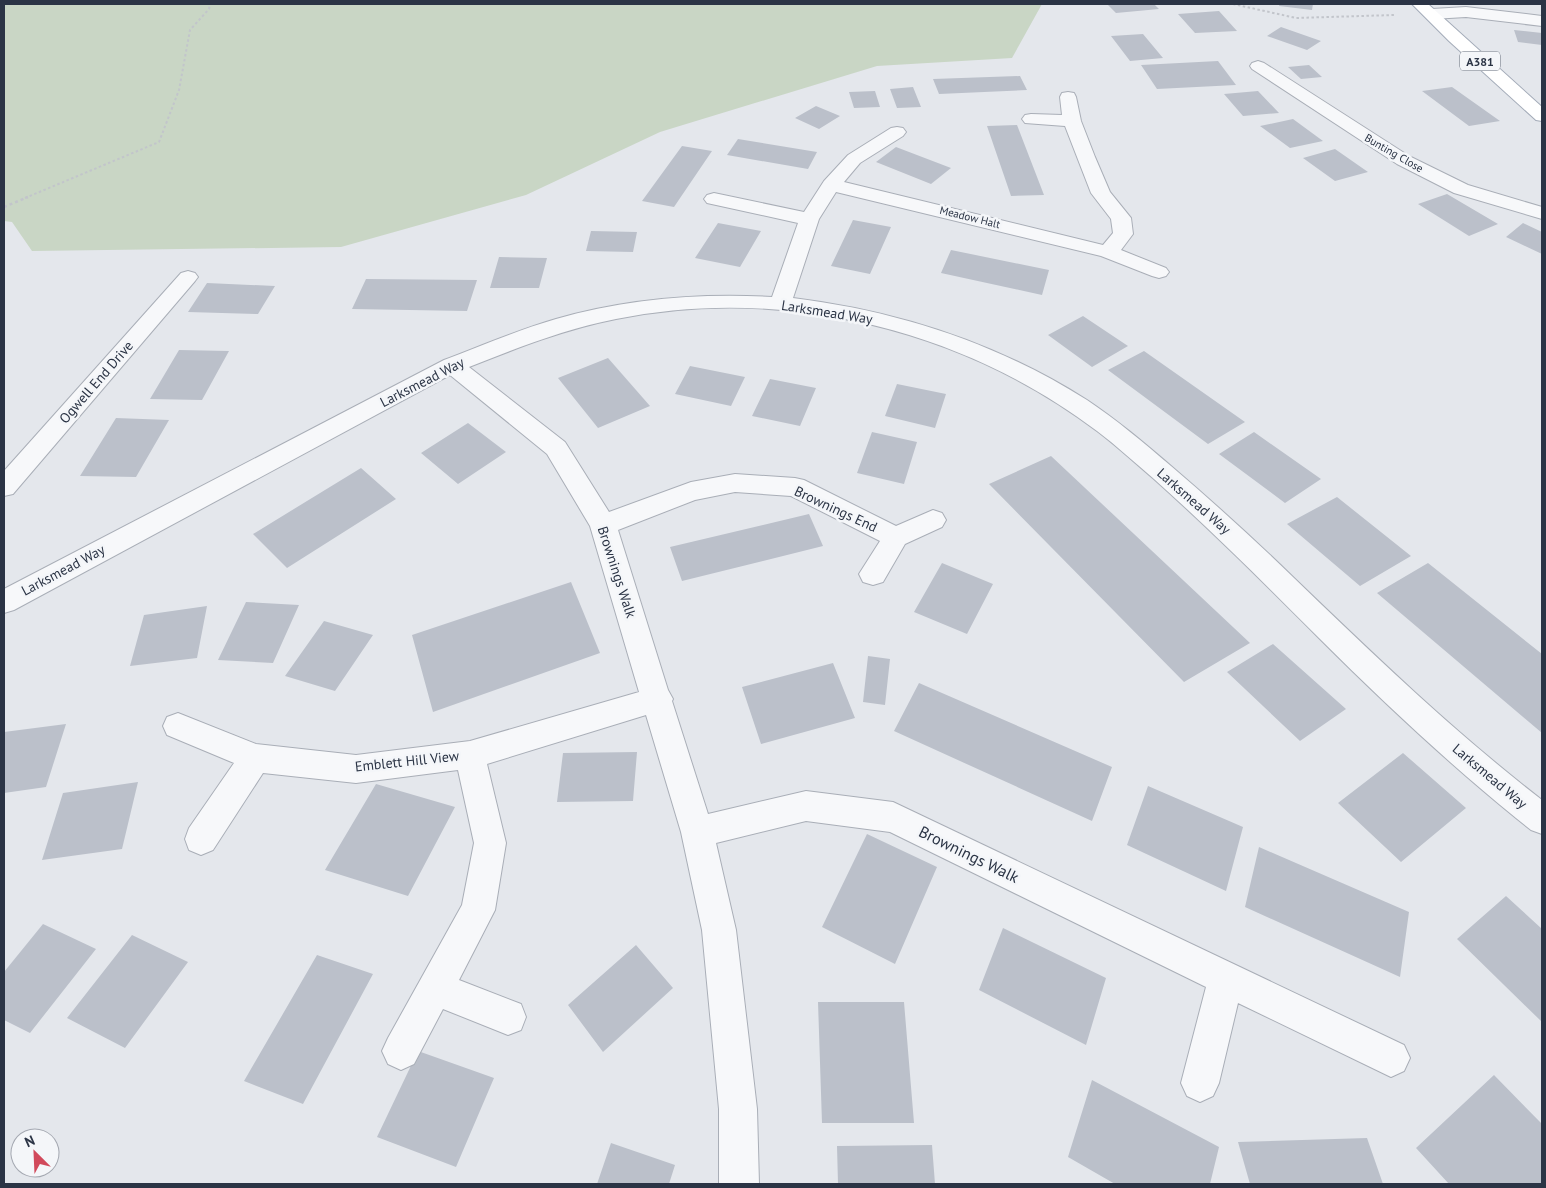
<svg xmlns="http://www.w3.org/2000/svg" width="1546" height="1188" font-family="'PT Sans',sans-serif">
<rect width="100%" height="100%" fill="#e4e7ec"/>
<path fill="#c9d6c5" d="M4 4H1042L1012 58 877 66 660 132 526 195 341 247 32 251 12 222 4 221Z"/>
<path fill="#bbc0ca" d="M1107 4H1154L1159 9 1116 13Z
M1280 4H1313L1312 10 1279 6Z
M1219 11 1237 31 1195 33 1178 14Z
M1281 27 1321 41 1307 50 1267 36Z
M1514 30 1542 33V45L1518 42Z
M1143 34 1163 58 1130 61 1111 36Z
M1218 61 1236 85 1157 89 1141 65Z
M1309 65 1322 77 1301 79 1288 67Z
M1020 76 1027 90 939 94 933 79Z
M913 87 921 107 897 108 890 89Z
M1452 87 1500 121 1469 126 1422 91Z
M875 91 880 107 854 108 849 92Z
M1258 91 1279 113 1243 116 1224 94Z
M816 106 840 116 819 129 795 118Z
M1293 119 1323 141 1290 148 1260 126Z
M1017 125 1044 195 1011 196 987 126Z
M738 139 817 152 808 169 727 155Z
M682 146 712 151 674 207 642 201Z
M896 147 951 168 931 184 876 162Z
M1335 149 1368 172 1335 181 1303 158Z
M1447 194 1498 224 1469 236 1418 204Z
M853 220 891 227 870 274 831 266Z
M718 223 761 231 740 267 695 258Z
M1523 223 1542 232V254L1506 237Z
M591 231 637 232 633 252 586 251Z
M951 250 1049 270 1042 295 941 273Z
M499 257 547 258 539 288H490Z
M366 279 477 280 467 311 352 309Z
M207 283 275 286 258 314 188 312Z
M1083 316 1128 346 1092 367 1048 335Z
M179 350 229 351 202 400 150 399Z
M1144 351 1245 422 1208 444 1108 370Z
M608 358 650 406 598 428 558 378Z
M690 366 745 377 731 406 675 394Z
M770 379 816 388 800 426 752 416Z
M897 384 946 394 935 428 885 416Z
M116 418 169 420 136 477 80 476Z
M468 423 506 452 458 484 421 453Z
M872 432 917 442 904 484 857 473Z
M1254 432 1321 479 1285 503 1219 454Z
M1051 456 1250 643 1184 682 989 484Z
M361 468 396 499 287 568 253 534Z
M1337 497 1411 556 1360 586 1287 524Z
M809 514 823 546 682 581 670 547Z
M942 563 993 584 967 634 914 612Z
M1428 563 1542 654V733L1377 593Z
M571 582 600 653 433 712 412 635Z
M246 602 299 605 273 663 218 660Z
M207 606 197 658 130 666 144 615Z
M324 621 373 635 335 691 285 676Z
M1273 644 1346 709 1300 741 1227 672Z
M868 656 890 659 885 705 863 702Z
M833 663 855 718 761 744 742 687Z
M919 683 1112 767 1092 821 894 731Z
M66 724 46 787 4 793V732Z
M637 752 633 801 557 802 563 753Z
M1403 753 1466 808 1401 862 1338 803Z
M138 782 122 849 42 860 63 793Z
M376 784 455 807 408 896 325 870Z
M1148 786 1243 827 1226 891 1127 845Z
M867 834 937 867 895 964 822 927Z
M1259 847 1409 912 1400 977 1245 907Z
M1506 896 1542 929V1022L1457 939Z
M43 924 96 949 30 1033 4 1020V972Z
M1003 928 1106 978 1086 1045 979 990Z
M132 935 188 962 125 1048 67 1018Z
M636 945 673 988 603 1052 568 1005Z
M317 955 373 974 303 1104 244 1081Z
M818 1002H904L914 1123H822Z
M418 1051 494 1078 456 1167 377 1137Z
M1494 1075 1542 1124V1184H1449L1416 1148Z
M1092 1080 1219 1147 1210 1184H1115L1068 1157Z
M1367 1138 1383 1184H1250L1238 1142Z
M611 1143 675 1165 669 1184H597Z
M932 1145 935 1184H838L837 1146Z"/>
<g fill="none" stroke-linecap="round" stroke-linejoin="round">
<g stroke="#a9aeb7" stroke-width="2">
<path id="minor" d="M1466 7 1542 16V26L1466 17 1432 19 1427 17 1424 14 1427 11 1432 9Z
M1258 61 1264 63 1409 156 1468 185 1542 207V219L1454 193 1397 164 1252 69 1250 66 1252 63Z
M1068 92 1074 93 1076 97 1081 121 1095 157 1110 192 1131 218 1133 234 1121 250 1166 268 1169 272 1166 276 1159 278 1152 276 1101 256 836 192 819 219 793 298C898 311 997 343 1087 400 1117 420 1144 443 1171 466 1213 502 1254 539 1294 578 1374 655 1454 732 1542 800V834L1531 830 1516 818C1447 762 1382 701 1319 638 1265 584 1211 530 1154 479 1135 463 1117 446 1097 431 962 329 783 285 616 319 565 329 517 348 469 367L565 442 609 512 691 482 735 474 795 478 804 480 896 526 933 510 942 513 946 520 942 527 905 544 883 582 873 585 863 582 859 574 880 541 791 496 735 492 695 500 618 530 668 690 673 699 672 701 708 814 806 791 893 802 1404 1045 1410 1058 1404 1071 1391 1077 1238 1003 1219 1083 1213 1096 1200 1102 1187 1096 1181 1083 1206 987 890 832 806 821 716 843 736 930 757 1109 759 1184H719V1109L702 930 681 832 646 715 487 764 506 843 495 910 459 980 521 1004 526 1017 521 1030 508 1035 443 1009 414 1064 401 1070 388 1064 382 1051 388 1038 462 905 474 843 458 770 356 783 263 773 213 850 201 855 189 850 185 839 189 828 234 763 167 735 163 726 167 717 178 713 256 744 356 755 470 741 639 692 590 526 547 454 450 375 14 610 4 613V589L444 360C481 346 518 330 556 319 626 299 699 293 772 297L798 223 707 203 704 199 707 195 714 193 804 212 824 181 848 155 891 128 897 127 903 128 906 132 903 136 860 163 844 182 1103 245 1113 233 1111 219 1091 193 1065 126 1025 123 1022 119 1025 115 1031 114 1062 115 1060 97 1062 93Z
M188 271 195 273 198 277 195 281 13 494 4 496V471L181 273Z"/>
</g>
<g stroke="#a3abb8" stroke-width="2">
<path id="primary" d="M1412 4H1428L1542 107V121L1536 120 1449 41Z"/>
</g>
<path stroke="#c2c5cb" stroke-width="2" stroke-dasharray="2.5 2.5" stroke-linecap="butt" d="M1233 4 1296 18 1394 15
M25 198 159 142 179 90 190 30 209 9 210 4"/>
<path stroke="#c2c5cb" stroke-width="2.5" stroke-dasharray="3 3" stroke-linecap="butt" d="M4 207 28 197"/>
<use href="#minor" fill="#f7f8fa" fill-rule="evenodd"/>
<use href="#primary" fill="#fff" fill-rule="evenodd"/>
</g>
<g text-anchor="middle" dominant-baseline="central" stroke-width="5" stroke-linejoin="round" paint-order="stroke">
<g font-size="11" fill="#2b3445" stroke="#f4f6f9">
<text transform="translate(1394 153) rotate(30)">Bunting Close</text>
<text transform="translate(970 217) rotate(14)">Meadow Halt</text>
</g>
<rect fill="#f4f6f9" stroke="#676e7b" stroke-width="1" x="1460" y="51.5" width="40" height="19" rx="4"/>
<g font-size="12" font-weight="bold" fill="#2b3445">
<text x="1480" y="61">A381</text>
</g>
<g font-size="14" fill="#2b3445" stroke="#f4f6f9">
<text transform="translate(827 312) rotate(9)">Larksmead Way</text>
<text transform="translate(96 382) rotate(-49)">Ogwell End Drive</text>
<text transform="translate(422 382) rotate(-27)">Larksmead Way</text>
<text transform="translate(1194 501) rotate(41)">Larksmead Way</text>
<text transform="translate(836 509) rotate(25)">Brownings End</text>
<text transform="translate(63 570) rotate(-28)">Larksmead Way</text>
<text transform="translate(617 572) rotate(72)">Brownings Walk</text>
<text transform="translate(407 761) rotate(-6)">Emblett Hill View</text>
<text transform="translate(1490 776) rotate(40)">Larksmead Way</text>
</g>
<g font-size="16" fill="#2b3445" stroke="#f4f6f9">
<text transform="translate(969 854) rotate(26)">Brownings Walk</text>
</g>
</g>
<rect width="1546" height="1188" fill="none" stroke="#2b3445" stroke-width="10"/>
<g transform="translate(35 1153) rotate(336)"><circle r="24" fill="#f4f6f9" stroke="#a4a8b1"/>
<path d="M0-4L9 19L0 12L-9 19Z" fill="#d1495b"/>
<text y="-8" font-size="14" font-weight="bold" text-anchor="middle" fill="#2b3445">N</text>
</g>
</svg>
